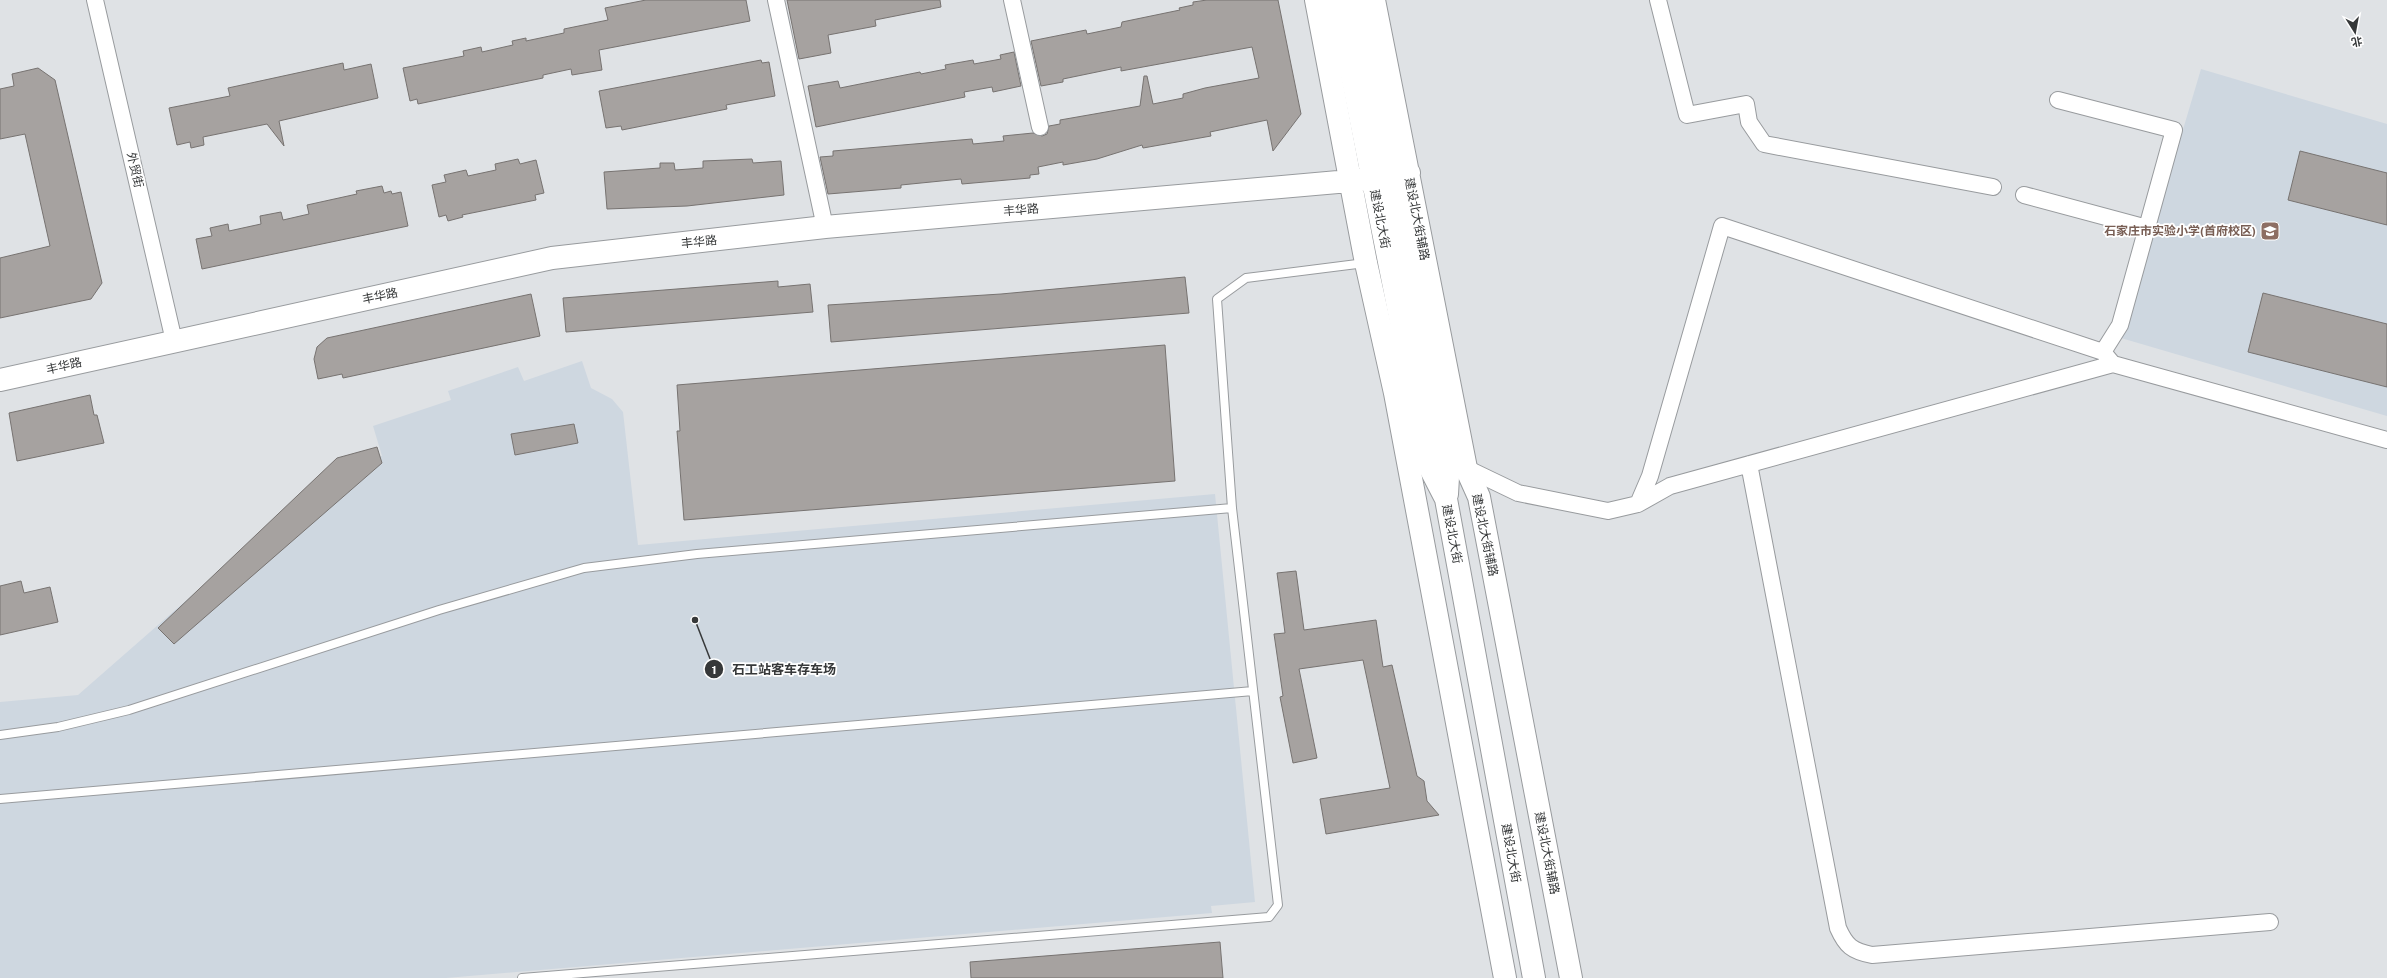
<svg xmlns="http://www.w3.org/2000/svg" width="2387" height="978" font-family="'Public Sans','Noto Sans SC',sans-serif">
<rect width="100%" height="100%" fill="#dfe2e5"/>
<path fill="#ced7e0" d="M2201 69 2387 124V416L2121 338Z
M582 361 591 388 612 399 623 412 638 545 1215 494 1255 902 1211 906 1212 913 446 978H0V702L78 695 341 465 382 456 373 426 451 400 448 391 518 367 524 381Z"/>
<path fill="#a6a2a0" stroke="#777371" d="M646 0H746L750 21 599 50 602 70 572 75 571 69 543 75V78L418 104 417 99 410 101 403 68 464 56 463 51 481 47 482 52 513 45 512 41 526 38V41L564 33V29L608 20 605 8Z
M787 0H940L941 7 875 20 876 26 828 35 831 53 799 59Z
M1207 0H1278L1301 114 1273 151 1267 120 1210 132 1211 136 1143 148 1142 145 1097 159 1063 165V162L1038 167 1039 174 1030 175V178L962 184 961 179 901 185V188L828 194 820 157 833 156V151L972 139 973 144 1004 141 1003 136 1033 133 1042 136 1047 134 1049 126 1060 124V120L1140 106 1144 76H1147L1153 104 1183 98V94L1205 88 1259 78 1252 47 1121 71V67L1063 79V82L1041 86 1031 41 1086 30 1087 34 1121 27 1122 22 1180 10 1179 8 1193 5V2Z
M1014 52 1021 86 993 92 992 87 964 92 965 97 816 127 808 86 838 81 840 88 920 72 921 74 946 69 945 65 973 60 974 64 1001 59 1000 55Z
M761 60 762 63 769 62 775 96 726 105 727 109 622 130 621 126 606 128 599 91Z
M343 63 344 70 371 64 378 98 279 121 284 146 267 124 203 137 204 145 191 148 190 142 177 145 169 108 230 96 228 88Z
M38 68 55 80 102 283 91 299 0 318V258L50 246 25 134 0 139V89L14 86 12 74Z
M2300 151 2387 173V225L2288 200Z
M518 159 520 164 536 160 544 193 535 195 536 200 462 215 463 217 448 221 446 215 439 217 432 185 446 182 444 175 466 170 468 176 496 170 495 164Z
M752 159 753 163 781 161 784 195 687 206 607 209 604 172 660 168V163H674L675 170 703 168V161Z
M382 186 384 193 391 191 392 194 401 192 408 226 202 269 196 239 212 236 210 228 228 224 229 231 261 224 260 216 281 212 283 220 309 214 307 205 357 194 356 191Z
M1185 277 1189 313 831 342 828 305 1001 294Z
M778 281V287L810 284 813 312 566 332 563 298Z
M2263 293 2387 324V387L2248 352Z
M531 294 540 336 343 378 342 374 318 379 314 359 317 347 327 338Z
M1165 345 1175 481 684 520 677 431H680L677 385Z
M90 395 94 415H97L104 443 17 461 9 413Z
M574 424 578 443 515 455 511 434Z
M377 447 382 463 174 644 158 628 337 458Z
M1296 571 1304 630 1376 620 1383 667 1392 665 1417 776 1424 781 1427 801 1439 815 1326 834 1320 799 1390 788 1363 660 1299 669 1317 758 1293 763 1280 697 1283 696 1274 634 1285 633 1277 573Z
M21 581 24 593 50 587 58 622 0 635V586Z
M1220 942 1223 978H971L970 962Z"/>
<g fill="none" stroke-linecap="round" stroke-linejoin="round">
<g stroke="#989b9e" stroke-width="10">
<path id="lane" d="M0 735 58 727 129 710 439 610 584 568 697 554 1232 508
M0 799 1253 691
M522 978 1269 917 1278 905 1232 508 1217 299 1246 278 1365 263"/>
</g>
<g stroke="#989b9e" stroke-width="18">
<path id="street" d="M95 0 174 341
M776 0 825 227
M1012 0 1040 127
M1658 0 1687 115 1746 104 1749 122 1764 144 1993 187
M2058 100 2174 130 2120 325 2103 352
M2024 195 2147 228
M1749 464 1838 928C1846 946 1852 951 1872 955L2270 922
M1466 468 1518 493 1608 511 1638 504 1670 486 2113 364 2387 440
M1638 504 1650 476 1722 226 2103 352 2113 364"/>
</g>
<g stroke="#989b9e" stroke-width="24">
<path id="secondary" d="M1316 0 1366 263 1395 393 1505 978
M1374 0 1466 468 1479 497 1571 978
M0 380 552 258 825 227 1372 179 1409 173"/>
</g>
<g stroke="#989b9e" stroke-width="24">
<path id="primary" d="M1337 0 1430 468 1446 499 1534 978
M1353 0 1448 477 1447 494"/>
</g>
<use href="#lane" stroke="#fff" stroke-width="8"/>
<use href="#street" stroke="#fff" stroke-width="16"/>
<use href="#secondary" stroke="#fff" stroke-width="22"/>
<use href="#primary" stroke="#fff" stroke-width="22"/>
</g>
<defs>
<g id="school-square" transform="scale(1)"><rect x="-9" y="-9" width="18" height="18" rx="4" fill="#8d6e63" stroke="#fff"/><path d="M0-5L7-2L0 1L-7-2ZM-4 1L0 2.5L4 1V4Q0 6-4 4Z" fill="#fff"/></g>
</defs>
<g fill-rule="evenodd">
<use href="#school-square" x="2270" y="231"/>
</g>
<g text-anchor="middle" dominant-baseline="central" stroke-width="3.5" stroke-linejoin="round" paint-order="stroke">
<g font-size="12" fill="#363839" stroke="#fff">
<text transform="translate(135 170) rotate(77)">外贸街</text>
<text transform="translate(1021 210) rotate(-5)">丰华路</text>
<text transform="translate(1380 219) rotate(79)">建设北大街</text>
<text transform="translate(1417 219) rotate(79)">建设北大街辅路</text>
<text transform="translate(699 242) rotate(-6)">丰华路</text>
<text transform="translate(380 296) rotate(-12)">丰华路</text>
<text transform="translate(64 366) rotate(-13)">丰华路</text>
<text transform="translate(1452 534) rotate(79)">建设北大街</text>
<text transform="translate(1485 535) rotate(78)">建设北大街辅路</text>
<text transform="translate(1511 853) rotate(80)">建设北大街</text>
<text transform="translate(1547 853) rotate(79)">建设北大街辅路</text>
</g>
<g font-size="12" font-weight="bold" fill="#785e54" stroke="#fff" text-anchor="end">
<text x="2256" y="231">石家庄市实验小学(首府校区)</text>
</g>
</g>
<path fill="none" stroke="#363839" stroke-width="1.5" d="M695 620L714 669"/>
<g fill="#363839" stroke="#fff" stroke-width="1.5">
<circle cx="695" cy="620" r="4"/>
<circle cx="714" cy="669" r="10"/>
</g>
<g font-size="12" text-anchor="middle" font-weight="bold" fill="#fff">
<text x="714" y="674">1</text>
</g>
<g font-size="13" text-anchor="middle" font-weight="bold" fill="#363839" stroke="#fff" stroke-width="3.5" stroke-linejoin="round" paint-order="stroke">
<text x="784" y="674">石工站客车存车场</text>
</g>
<g transform="translate(2355 32) rotate(169)" stroke="#ffffff" stroke-width="3" paint-order="stroke">
<path d="M0-3L7 15L0 10L-7 15Z" fill="#363839"/>
<text y="-6" font-size="11" font-weight="bold" text-anchor="middle" fill="#363839">北</text>
</g>
</svg>
